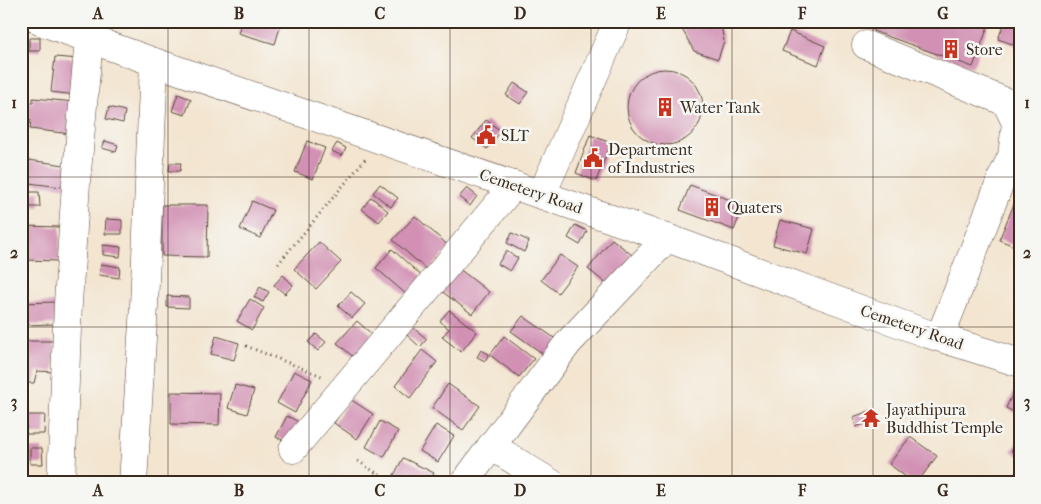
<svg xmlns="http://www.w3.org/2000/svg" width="1041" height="504" font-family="'IM FELL French Canon',serif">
<rect width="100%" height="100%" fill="#f6f6f2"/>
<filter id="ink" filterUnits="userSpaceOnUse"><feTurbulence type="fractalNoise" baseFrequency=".02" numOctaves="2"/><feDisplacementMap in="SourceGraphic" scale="10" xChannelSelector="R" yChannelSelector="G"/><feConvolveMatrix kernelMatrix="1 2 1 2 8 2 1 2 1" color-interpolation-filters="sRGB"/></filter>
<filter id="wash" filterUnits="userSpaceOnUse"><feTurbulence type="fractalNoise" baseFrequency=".0096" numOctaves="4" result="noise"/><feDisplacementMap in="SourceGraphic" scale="20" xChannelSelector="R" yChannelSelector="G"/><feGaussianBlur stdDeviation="1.12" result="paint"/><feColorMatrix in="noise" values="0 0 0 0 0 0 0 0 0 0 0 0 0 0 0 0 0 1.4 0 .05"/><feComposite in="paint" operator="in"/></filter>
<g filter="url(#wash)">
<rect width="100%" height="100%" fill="#f3e5d0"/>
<g id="blocks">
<path fill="#d291b4" d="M242 21H282L275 44 238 33Z
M687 21H720L724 41 718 59 694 51 683 31Z
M850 21H875L872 29Z
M876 21H990L973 67 873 31Z
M1005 21H1020V47L998 39Z
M790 31 825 46 818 65 782 51Z
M29 38H40V51H29Z
M55 57 79 59 76 95 51 92Z
M627 107a38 38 0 1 1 76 0a38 38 0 1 1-76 0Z
M514 83 528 92 520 104 506 95Z
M178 94 191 99 185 115 172 111Z
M33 98 75 102 71 134 30 129 31 120 21 119V102L33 103Z
M109 107 125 111 123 123 106 119Z
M486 120 501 131 487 149 472 138Z
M590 135 611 143 596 181 576 173Z
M105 141 118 145 116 152 102 148Z
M307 141 325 148 313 179 295 172Z
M337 143 346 148 342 156 332 151Z
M21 159 72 166 69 188 21 182Z
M170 163H181L180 171H169Z
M380 184 398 198 391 207 373 193Z
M690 185 744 205 734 230 680 210Z
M467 188 477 196 470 206 459 197Z
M1020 190V248L999 240Z
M21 192H39L40 207H21Z
M371 197 388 211 379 222 362 209Z
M252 201 273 210 260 238 240 229Z
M162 205H208L207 257 162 256Z
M415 216 450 247 428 271 393 240Z
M106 219 122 220V234H105Z
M780 220 814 229 807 254 773 245Z
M575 225 587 231 580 245 568 238Z
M25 226 60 227 59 261 24 260Z
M512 233 529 241 524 252 507 243Z
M612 239 637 259 613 289 588 269Z
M319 242 341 262 316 289 294 269Z
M103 245 121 247 120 257 103 255Z
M392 249 424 278 407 295 376 268Z
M506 251 518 258 510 271 498 264Z
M560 255 578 267 558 293 541 280Z
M101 264 120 267 119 278 99 275Z
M458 268 489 292 472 314 440 290Z
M283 275 293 285 285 294 274 285Z
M260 287 269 292 263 302 254 297Z
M351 292 365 304 352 318 338 306Z
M167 296 189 297V308L167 307Z
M250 299 264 308 252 330 237 321Z
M56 302 57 324 21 325V303Z
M449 310 477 332 461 352 442 337 449 329 440 321Z
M523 316 557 340 546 356 511 331Z
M357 321 376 338 357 360 337 343Z
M412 327 427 339 420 347 406 334Z
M316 334 326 342 318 351 308 342Z
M216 336 239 343 234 360 211 354Z
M504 336 534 359 519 377 490 355Z
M21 341H55L54 372 37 371 34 383H21Z
M422 350 437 362 410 398 395 386Z
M481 350 489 354 485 361 477 357Z
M294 371 312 380 295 413 277 403Z
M1020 378V415L1006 408Z
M448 384 480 406 463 430 432 408Z
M235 385 254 390 247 414 228 408Z
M171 392 220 393 219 425 171 424Z
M350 399 373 414 357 439 334 423Z
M872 410 875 420 856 427 853 417Z
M26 415H45L44 434H26Z
M287 416 301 423 291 444 276 437Z
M380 421 398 431 384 457 366 447Z
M436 425 454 436 438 462 420 451Z
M910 437 937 456 917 483H914L889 464Z
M1020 438V457L1011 451Z
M30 448H42L43 464H30Z
M403 458 434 473 429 483H404L393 477Z
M1020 469V483H995L1002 476 1007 482Z"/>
</g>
</g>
<g filter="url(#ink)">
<use href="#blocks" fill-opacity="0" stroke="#574639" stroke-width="1"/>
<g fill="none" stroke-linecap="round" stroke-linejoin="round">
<g stroke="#574639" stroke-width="29">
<path id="minor" d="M866 45 1006 102 1016 123 1012 156 1003 175 940 337
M542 194 618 21
M491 446 551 483
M293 449 514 185
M61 483 68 303 76 183 89 39
M133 483 144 306 154 62
M464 483 568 343 667 238"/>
</g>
<g stroke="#574639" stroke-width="29">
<path id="major" d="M40 21 154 62 667 238 928 334 1020 363"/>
</g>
<path stroke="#574639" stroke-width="3" stroke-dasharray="1 4" stroke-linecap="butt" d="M278 264 366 158
M246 346 324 377
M358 461 392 483"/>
<use href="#minor" stroke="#fff" stroke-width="28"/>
<use href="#major" stroke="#fff" stroke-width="28"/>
</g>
</g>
<path fill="none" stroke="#3b2a1e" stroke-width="1" stroke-opacity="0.55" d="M168 21V483M309 21V483M450 21V483M591 21V483M732 21V483M873 21V483M21 177H1020M21 327H1020"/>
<defs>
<g id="building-bare" transform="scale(1.5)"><path d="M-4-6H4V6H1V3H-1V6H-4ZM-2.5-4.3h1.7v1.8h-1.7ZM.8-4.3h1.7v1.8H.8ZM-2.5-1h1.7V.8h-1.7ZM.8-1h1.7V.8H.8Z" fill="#c8321e" stroke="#f6f6f2" stroke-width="2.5" paint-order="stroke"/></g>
<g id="civic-bare" transform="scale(1.5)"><path d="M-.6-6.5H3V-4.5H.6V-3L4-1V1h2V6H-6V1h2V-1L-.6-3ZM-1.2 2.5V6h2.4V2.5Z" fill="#c8321e" stroke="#f6f6f2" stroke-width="2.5" paint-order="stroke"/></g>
<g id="temple-bare" transform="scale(1.5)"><path d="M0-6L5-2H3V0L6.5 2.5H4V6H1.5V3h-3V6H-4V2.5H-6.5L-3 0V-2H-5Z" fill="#c8321e" stroke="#f6f6f2" stroke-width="2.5" paint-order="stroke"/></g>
</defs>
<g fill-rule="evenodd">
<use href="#building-bare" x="951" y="49"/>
<use href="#building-bare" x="665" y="107"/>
<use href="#civic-bare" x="486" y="135"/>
<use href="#civic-bare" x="593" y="158"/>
<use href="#building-bare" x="712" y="207"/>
<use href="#temple-bare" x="871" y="418"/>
</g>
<g text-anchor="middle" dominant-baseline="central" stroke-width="5" stroke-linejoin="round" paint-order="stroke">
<g font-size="16" fill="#3b2a1e" stroke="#f6f6f2" text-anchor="start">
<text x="966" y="49">Store</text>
<text x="680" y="107">Water Tank</text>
<text x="501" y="135">SLT</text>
<text x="608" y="149">Department<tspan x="608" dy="18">of Industries</tspan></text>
<text x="727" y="207">Quaters</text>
<text x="886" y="409">Jayathipura<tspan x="886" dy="18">Buddhist Temple</tspan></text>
</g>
<g font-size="16" fill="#3b2a1e" stroke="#f6f6f2">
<text transform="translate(531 191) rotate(19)">Cemetery Road</text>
<text transform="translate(912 327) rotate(19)">Cemetery Road</text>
</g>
</g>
<rect width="1041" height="504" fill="none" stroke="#f6f6f2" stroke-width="55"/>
<rect x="28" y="28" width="986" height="448" fill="none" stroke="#3b2a1e" stroke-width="2"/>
<g font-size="16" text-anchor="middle" font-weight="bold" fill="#3b2a1e">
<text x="98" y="19">A</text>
<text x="239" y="19">B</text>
<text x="380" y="19">C</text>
<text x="520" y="19">D</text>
<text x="661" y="19">E</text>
<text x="802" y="19">F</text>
<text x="943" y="19">G</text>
<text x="14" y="108">1</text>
<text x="1027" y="108">1</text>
<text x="14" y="258">2</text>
<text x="1027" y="258">2</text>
<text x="14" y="407">3</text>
<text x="1027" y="407">3</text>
<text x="98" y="496">A</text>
<text x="239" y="496">B</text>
<text x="380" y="496">C</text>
<text x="520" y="496">D</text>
<text x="661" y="496">E</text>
<text x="802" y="496">F</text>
<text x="943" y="496">G</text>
</g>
</svg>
